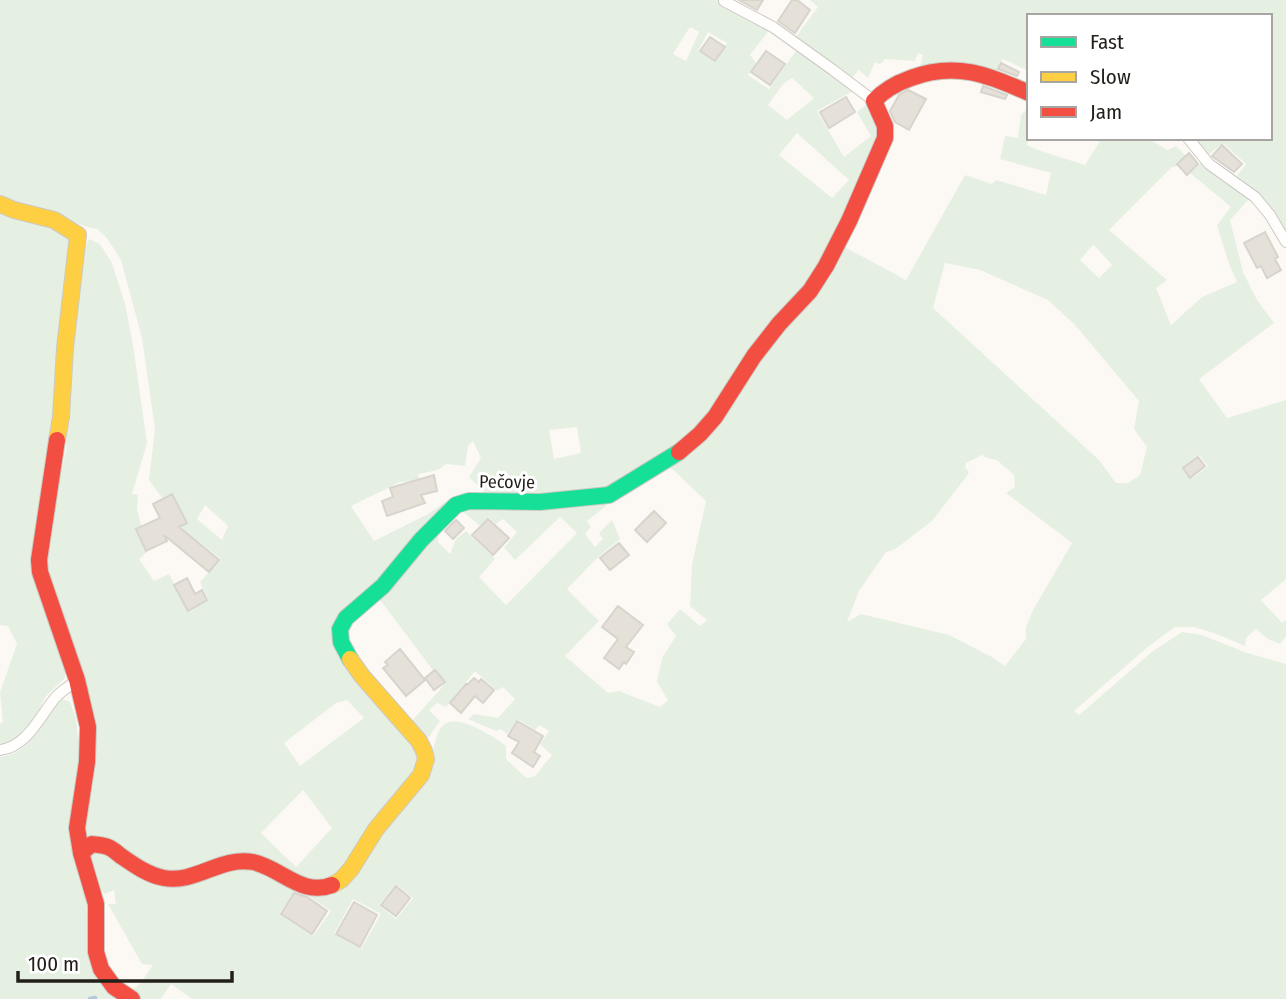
<svg xmlns="http://www.w3.org/2000/svg" width="1286" height="999" font-family="'Fira Sans Condensed',sans-serif">
<rect width="100%" height="100%" fill="#fcf9f4"/>
<path fill="#e6f0e2" fill-rule="evenodd" d="M0 0H720L770 29 750 55 756 63 748 75 769 89 798 48 853 91 817 111 844 157 871 136 857 112 867 104 876 115 881 128 836 243 690 440 605 492 488 496 469 477 481 458 473 441 468 446 465 466 446 464 438 470 418 474 420 481 400 482 351 506 374 541 430 513 449 499 450 505 338 626 414 741 421 763 350 864 329 882 312 883 269 864 166 875 104 839 84 836V823L93 784 95 753 80 670 47 566 45 546 66 450 73 335 82 252 89 239 100 244 112 263 125 304 133 345 147 443 132 494 138 495 137 509 141 525 136 529 147 552 139 559 154 581 169 574 190 612 208 599 200 582 221 559 199 542 196 545 178 529 187 521 171 494 162 498 149 480 155 429 142 338 121 260 107 238 97 229 87 227 54 214 0 202ZM690 27 699 32 686 61 673 54ZM708 32 727 43 716 62 698 51ZM792 78 814 98 787 120 768 105 783 84ZM797 133 849 180 832 198 779 155ZM577 427 581 453 554 459 549 430ZM205 505 228 526 222 540 197 519ZM347 700 364 718 300 766 284 743 336 703ZM303 790 332 828 296 867 261 833Z
M810 0H1286V233L1254 191 1237 176 1246 164 1223 143 1208 155 1194 138H1270V16H1029V71L1003 59 995 74 919 70 923 55 918 53 915 61 885 59 880 64 875 62 868 78 859 70 851 79 795 38 818 7Z
M1029 107V136L1027 145 1038 150 1085 165 1102 138H1147L1168 150 1176 146 1187 157 1178 166 1172 167 1109 230 1167 280 1156 288 1171 325 1202 297 1237 282 1229 264 1217 225 1231 207 1190 173 1202 162 1215 176 1250 198 1230 220 1243 272 1257 300 1274 323 1199 379 1227 418 1286 400V579L1261 600 1282 623 1286 620V636L1280 644 1268 639 1256 629 1246 638 1245 646 1214 633 1194 627H1175L1149 646 1074 711 1079 715 1153 651 1182 632 1202 635 1247 653 1286 664V999H192L171 984 161 999H141L129 992 140 984 153 965 142 964 108 904H116L114 890 105 894 99 889 88 856 94 850H101L155 880 248 865 296 888 279 914 313 936 331 911 307 895 309 893 329 892 432 754C435 744 436 730 445 724 459 714 495 737 506 746V759L524 776 528 778 535 776 552 755 540 744 549 731 539 725 535 730 517 719 507 734 501 729 496 731 468 719 474 714 498 718 515 699 503 687 497 691 475 671 446 707 437 703 429 710 440 721 429 737 423 736 408 725 444 685 378 597 432 536H438V542L450 554 456 539 466 531 495 559 479 577 506 605 577 533 560 517 515 560 504 548 517 532 503 519 496 524 488 517 480 526 461 510 463 507 604 501 606 506 587 521 591 527 585 534 595 547 603 539 599 533 612 520 620 539 596 559 567 589 599 621 565 656 608 693 619 691 660 707 668 700 657 682 662 658 676 636 667 624 680 609 700 626 707 620 690 606 692 565 706 501 667 464 689 450 841 245 906 280 965 175 992 184 996 180 1046 195 1051 173 1000 159 1005 136 1018 138 1021 115ZM1094 245 1112 265 1099 278 1080 260 1092 246ZM945 263 980 270 1048 300 1075 325 1139 401 1134 429 1147 447 1140 475 1128 483H1116L1099 460 933 308ZM982 455 987 458 997 460 1014 475 1015 487 1006 493 1072 543 1033 610 1026 627V639L1005 666 992 657 949 635 861 614 847 622 859 591 886 552 894 550 932 521 967 476 969 472 965 467 966 463ZM1199 455 1208 466 1193 478 1184 467ZM396 884 413 898 396 919 379 905ZM353 899 381 914 361 949 334 934Z
M0 211 50 225 73 238 56 416 34 567 65 665V678L46 696 31 726 22 735 0 748V724L3 722 0 692 17 644 8 626 0 625Z
M62 699 70 702 76 717 78 739 84 762 81 785 93 905 92 955 124 999H0V757C20 754 32 742 42 725 48 714 52 705 62 699Z"/>
<g fill="none" stroke-linecap="round" stroke-linejoin="round">
<path stroke="#b5c7db" stroke-width="4.5" d="M90 999 95 998"/>
</g>
<path fill="#e6e1d8" stroke="#d7d4ce" stroke-width="2" d="M739 0H763L757 10Z
M792 0H797L810 10 795 33 778 21Z
M710 37 725 47 715 61 700 51Z
M766 51 785 64 770 85 751 72Z
M1001 63 1019 72 1017 76 998 69Z
M983 86 1007 95 1005 99 981 92Z
M908 90 926 99 909 130 895 122 890 111 899 95Z
M846 97 855 112 829 128 820 112Z
M1222 145 1242 164 1234 172 1212 156Z
M1189 153 1198 164 1187 175 1177 164Z
M1265 232 1278 257 1275 259 1281 270 1267 278 1261 266 1257 268 1244 243Z
M1198 457 1205 466 1190 478 1183 468Z
M434 475 437 491 421 495 425 503 387 516 382 501 393 497 390 488Z
M172 494 187 523 179 527 219 560 209 572 164 535 167 541 146 551 136 529 160 518 153 504Z
M654 511 666 523 647 542 635 530Z
M488 519 509 538 493 555 472 535Z
M456 520 464 528 453 539 445 531Z
M619 543 629 555 610 570 600 558Z
M187 578 195 594 202 590 207 600 188 611 174 585Z
M618 606 643 625 626 647 634 652 626 664 624 662 619 669 604 658 618 639 602 627Z
M400 649 425 680 406 696 383 668 388 665 385 662Z
M435 670 445 682 434 690 425 678Z
M474 678 479 682 481 679 494 690 483 703 475 696 461 713 450 703 466 684 467 685Z
M517 721 543 736 534 752 540 756 533 767 512 753 519 742 508 736Z
M396 886 410 898 396 916 381 905Z
M294 893 307 897 327 911 312 934 281 914Z
M354 902 377 915 360 947 336 934Z"/>
<g fill="none" stroke-linecap="round" stroke-linejoin="round">
<g stroke="#ccc9c4" stroke-width="12">
<path id="street" d="M724 1 773 27 833 70 874 101
M1188 138 1209 164 1255 197 1270 215 1286 242
M0 750C27 747 40 716 55 698 61 691 70 686 77 680"/>
</g>
<g stroke="#ccc9c4" stroke-width="18">
<path id="fast" d="M350 659 341 642 340 629 346 618 383 586 421 540 456 505 469 501 540 502 609 495 679 452"/>
</g>
<g stroke="#ccc9c4" stroke-width="18">
<path id="slow" d="M0 204 14 210 54 220 78 235 65 348 61 417 57 440
M332 885 341 880 351 869 376 829 421 775 426 759 424 751 419 741 362 676 350 659"/>
</g>
<g stroke="#ccc9c4" stroke-width="18">
<path id="jam" d="M57 440 39 560 40 572 77 680 88 727 87 762 77 828 81 853 96 904V952L101 969 114 987 132 999
M679 452 700 434 715 417 754 356 779 324 810 291 826 266 849 221 885 138V126L874 101C884 90 897 83 911 78 955 61 989 75 1029 93
M81 853 92 844C97 845 103 845 108 847 113 849 117 853 121 856 134 865 148 875 164 878 195 884 221 856 253 862 281 868 302 897 332 885"/>
</g>
<use href="#street" stroke="#fffefd" stroke-width="10"/>
<use href="#fast" stroke="#16e098" stroke-width="16"/>
<use href="#slow" stroke="#ffcf43" stroke-width="16"/>
<use href="#jam" stroke="#f24e42" stroke-width="16"/>
</g>
<g text-anchor="middle" dominant-baseline="central" stroke-width="6" stroke-linejoin="round" paint-order="stroke">
<g font-size="18" fill="#221f19" stroke="#fff">
<text transform="translate(507 482) rotate(1)">Pečovje</text>
</g>
</g>
<rect x="1027" y="14" width="245" height="126" fill="#ffffff" stroke="#a7a5a3" stroke-width="2"/>
<rect x="1041" y="37" width="35" height="10" fill="#16e098" stroke="#a7a5a3" stroke-width="2"/>
<text x="1090" y="49" font-size="21" fill="#221f19">Fast</text>
<rect x="1041" y="72" width="35" height="10" fill="#ffcf43" stroke="#a7a5a3" stroke-width="2"/>
<text x="1090" y="84" font-size="21" fill="#221f19">Slow</text>
<rect x="1041" y="107" width="35" height="10" fill="#f24e42" stroke="#a7a5a3" stroke-width="2"/>
<text x="1090" y="119" font-size="21" fill="#221f19">Jam</text>
<path d="M18 971v10h214v-10" fill="none" stroke="#221f19" stroke-width="3.5"/>
<text x="28" y="971" font-size="21" fill="#221f19" stroke="#ffffff" stroke-width="5" paint-order="stroke">100 m</text>
</svg>
